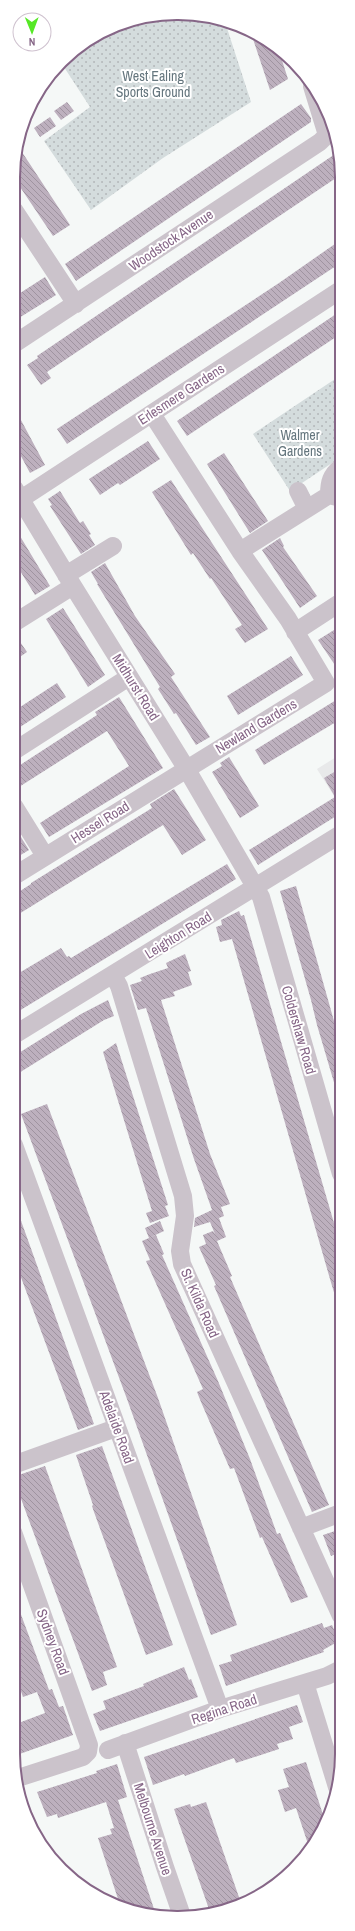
<svg xmlns="http://www.w3.org/2000/svg" width="355" height="1931" font-family="'Archivo Narrow',sans-serif">
<defs>
<pattern id="park-dots" width="8" height="8" patternUnits="userSpaceOnUse"><rect width="8" height="8" fill="#d4dcdd"/><path d="M2 2h.1M6 6h.1" fill="none" stroke="#b2b6b9" stroke-width="1.8" stroke-linecap="round"/></pattern>
<pattern id="building-back-hatch" width="6" height="6" patternUnits="userSpaceOnUse"><rect width="6" height="6" fill="#bdb0be"/><path d="M-1 5l2 2M0 0l6 6M5-1l2 2" fill="none" stroke="#9f93a0"/></pattern>
</defs>
<rect width="100%" height="100%" fill="#f5f8f7"/>
<path fill="#e8e9ea" d="M341 754V807L317 769Z"/>
<path fill="url(#park-dots)" d="M199 14 225 22 251 102 163 158 91 210 44 141 90 107 62 64 77 47 135 19Z
M341 375V457L302 483 313 500 301 508 253 434Z"/>
<path fill="url(#building-back-hatch)" d="M250 30 279 51 288 79 270 90Z
M67 102 74 111 61 120 54 111Z
M301 104 311 118V122L76 281 65 264Z
M50 117 56 126 40 137 34 128Z
M18 146 70 225 53 236 14 178V156Z
M338 152 342 174 47 372 51 378 41 385 27 365 38 358 37 356Z
M342 239V262L67 444 57 429 279 283Z
M45 277 56 295 14 321V297Z
M342 310V333L187 436 177 421Z
M14 407 45 465 30 473 14 443Z
M148 441 160 459 120 485 118 483 100 495 89 479Z
M224 453 268 521 250 533 207 464Z
M171 480 268 629 245 643 235 629 242 625 211 578 210 579 193 553 191 555 152 492Z
M60 491 80 523 83 521 91 534 89 535 95 545 81 554 50 506 52 505 48 499Z
M14 526 50 586 35 595 14 561Z
M280 538 284 546 283 547 317 596 300 608 262 550Z
M105 563 135 616 175 674 171 677 210 737 196 745 176 713 174 714 158 689 160 687 97 584H98L91 572Z
M63 608 105 675 88 687 46 619Z
M334 630 341 642V674L318 640Z
M14 633 27 652 14 661Z
M291 656 303 675 238 715 227 696Z
M57 683 66 697 14 731V711Z
M119 697 163 768 49 837 40 823 129 766 107 731 19 787 14 779V769L97 715 95 712Z
M341 697V719L264 765 255 750Z
M229 757 259 806 240 818 212 772 222 766 220 763Z
M341 768V813L258 865 249 850 335 797 324 778Z
M174 789 206 840 182 855 163 825 14 917V895L31 884V883L152 808 150 804Z
M14 826 29 850 14 859Z
M227 864 236 879 14 1014V976L61 948 67 957 69 956 71 958Z
M296 886 341 1046V1095L338 1096 317 1025 311 1000 280 891Z
M239 911 241 916 244 915 341 1247V1306H338L330 1279 232 939 220 942 216 927 222 925 221 920Z
M185 954 191 971 188 972 192 985 173 992 175 996 161 1000 210 1154 230 1204 221 1207 224 1216 219 1218 226 1237 217 1241 232 1276 230 1277 329 1505 312 1512 214 1286 216 1285 199 1247 206 1244 203 1235 213 1231 215 1234 210 1222 194 1227 195 1218 212 1210 194 1159 146 1008 138 1010 130 985 142 981 140 978 150 974 168 968 166 963Z
M108 1000 114 1016 104 1020 14 1076V1056L81 1014Z
M116 1043 168 1205 165 1206 169 1216 150 1223 146 1213 152 1211 103 1052Z
M47 1104 158 1398 237 1625 211 1635 127 1399 21 1114Z
M15 1204 94 1424 78 1430 13 1256V1205Z
M160 1221 164 1231 149 1238 145 1228Z
M156 1235 164 1254 162 1255 218 1381 250 1459 277 1534 280 1533 308 1597 291 1603 262 1537 260 1538 234 1468 230 1469 201 1402 197 1392 203 1389 146 1261 150 1260 142 1241Z
M102 1446 173 1645 146 1655 94 1512 92 1506 93 1505 76 1455Z
M45 1466 117 1667 103 1672 107 1685 92 1691 13 1477Z
M341 1529V1552L331 1556 323 1535Z
M13 1593 49 1690 52 1689 59 1707 63 1706 73 1735 14 1756 13 1732 18 1728 16 1724 45 1713 37 1692 23 1697 13 1669Z
M322 1623 324 1628 332 1625 339 1641 323 1650 324 1652 226 1686 219 1665 232 1661 230 1655Z
M184 1667 189 1680 191 1679 198 1697 100 1731 93 1714 106 1709 103 1701 144 1686 143 1684Z
M297 1705 303 1722 289 1727 293 1739 277 1744 279 1749 236 1763 234 1758 185 1776 184 1774 153 1785 144 1757Z
M306 1762 326 1824 309 1847 296 1808 285 1812 278 1790 289 1787 283 1769Z
M117 1764 127 1797 118 1800 156 1915 120 1905 98 1838 112 1834 110 1829 114 1828 106 1802 58 1818 57 1814 47 1817 37 1792 97 1773 96 1771Z
M206 1802 241 1903 230 1909 210 1912 174 1809 190 1804 191 1807Z"/>
<g fill="none" stroke-linecap="round" stroke-linejoin="round">
<path stroke="#cbc3cb" stroke-width="18" d="M14 210 76 304
M14 344 320 142 327 135 312 86
M14 488 73 586 186 768 261 897 341 1174
M298 491 307 509
M329 495C329 482 331 475 341 467
M21 499 342 289
M240 551 329 495 341 498
M66 575 113 546
M14 623 73 586
M295 632 341 602
M14 751 129 677
M14 806 45 856
M14 876 326 683 288 619 240 551 152 414
M113 975 119 986 183 1196 185 1216 180 1251 182 1264 341 1616
M14 1035 341 834
M14 1145 220 1709
M13 1465 116 1428
M301 1528 341 1513
M13 1532 89 1745 88 1752 83 1757 18 1778
M305 1683 337 1787
M125 1743 165 1867 182 1916
M108 1750 220 1709 327 1676 341 1669"/>
</g>
<g text-anchor="middle" dominant-baseline="central" stroke-width="4" stroke-linejoin="round" paint-order="stroke">
<g font-size="14" fill="#65767e" stroke="#fff">
<text x="153" y="76">West Ealing<tspan x="153" dy="16">Sports Ground</tspan></text>
<text x="300" y="435">Walmer<tspan x="300" dy="16">Gardens</tspan></text>
</g>
<g font-size="14" fill="#866687" stroke="#fff">
<text transform="translate(171 240) rotate(-34)">Woodstock Avenue</text>
<text transform="translate(181 394) rotate(-33)">Erlesmere Gardens</text>
<text transform="translate(136 687) rotate(58)">Midhurst Road</text>
<text transform="translate(256 726) rotate(-31)">Newland Gardens</text>
<text transform="translate(100 822) rotate(-32)">Hessel Road</text>
<text transform="translate(178 935) rotate(-32)">Leighton Road</text>
<text transform="translate(299 1030) rotate(74)">Coldershaw Road</text>
<text transform="translate(200 1303) rotate(66)">St. Kilda Road</text>
<text transform="translate(117 1427) rotate(70)">Adelaide Road</text>
<text transform="translate(53 1642) rotate(70)">Sydney Road</text>
<text transform="translate(224 1709) rotate(-18)">Regina Road</text>
<text transform="translate(153 1829) rotate(72)">Melbourne Avenue</text>
</g>
</g>
<path d="M0 0H355V1931H0ZM177 20H178A157 157 0 0 1 335 177V1754A157 157 0 0 1 178 1911H177A157 157 0 0 1 20 1754V177A157 157 0 0 1 177 20Z" fill="#fff" fill-rule="evenodd"/>
<path fill="none" stroke="#866687" stroke-width="2" d="M177 20H178A157 157 0 0 1 335 177V1754A157 157 0 0 1 178 1911H177A157 157 0 0 1 20 1754V177A157 157 0 0 1 177 20Z"/>
<g transform="translate(32 32) rotate(179)"><circle r="19" fill="#ffffff" stroke="#cfc2cf"/>
<path d="M0-3L7 15L0 10L-7 15Z" fill="#56e826"/>
<text y="-6" font-size="11" font-weight="bold" text-anchor="middle" fill="#866687">N</text>
</g>
</svg>
